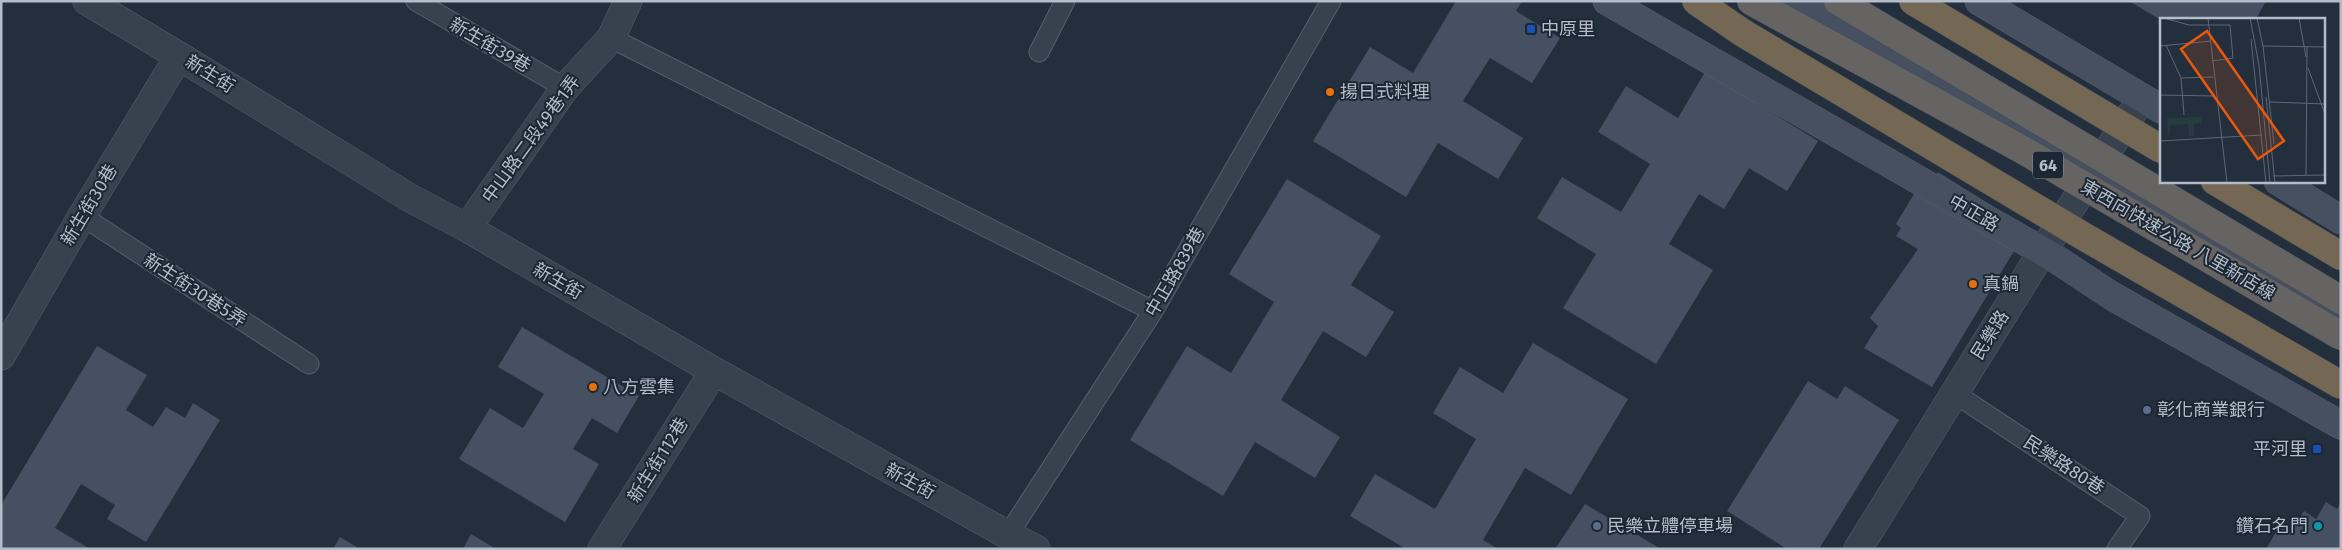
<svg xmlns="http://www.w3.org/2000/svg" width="2342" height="550" font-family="'Fira Sans','Noto Sans TC',sans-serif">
<rect width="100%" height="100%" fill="#242f3e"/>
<path fill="#455162" d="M1456 1H1522L1516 11 1560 38 1532 83 1490 58 1463 101 1523 138 1498 179 1438 143 1406 197 1313 141 1370 47 1413 73Z
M2129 1H2266L2256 19 2161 20Z
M1705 72 1818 141 1787 191 1749 168 1724 209 1699 194 1669 244 1713 270 1656 364 1563 308 1596 254 1537 218 1562 177 1621 212 1650 164 1598 132 1626 86 1678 118Z
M1938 172 2005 214 2014 251 1932 387 1864 348 1878 326 1870 318 1918 249 1896 236 1901 228 1896 224 1917 189 1926 194Z
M1287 179 1381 236 1351 285 1394 312 1366 357 1323 331 1281 400 1340 437 1315 478 1255 442 1223 496 1130 440 1187 346 1231 373 1274 302 1229 274Z
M522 327 639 396 617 433 592 418 573 449 599 464 565 522 459 459 490 408 523 428 544 394 498 367Z
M1533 343 1628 399 1571 495 1525 468 1483 540 1498 549H1406L1350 516 1375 474 1435 509 1476 439 1433 413 1460 367 1503 393Z
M97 346 147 375 126 410 153 427 166 407 185 418 193 403 220 420 146 542 107 519 115 505 81 484 55 528 90 549H1V505Z
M1808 381 1837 399 1845 386 1899 420 1819 549H1787L1727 511Z
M2326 502 2337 509 2341 502V549H2266L2282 522 2292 529 2304 511 2316 519Z
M1585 504 1661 549H1555Z
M471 534 496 549H463Z
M340 537 360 549H333Z"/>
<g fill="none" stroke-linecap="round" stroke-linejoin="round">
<g stroke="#565f6c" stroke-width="21">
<path id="service" d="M416 1 565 88
M611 38 1153 311
M1039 52 1065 1
M82 216 309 364
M1954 393 2140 516 2117 549
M1008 535 1153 311 1331 1"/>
</g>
<g stroke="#565f6c" stroke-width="29">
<path id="minor" d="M87 1 179 56 410 198 467 228 714 371 1008 535 1036 549
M467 228 565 88 611 38 628 1
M1 356 82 216 179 56
M602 549 714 371
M1858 549 2042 252 2142 98"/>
</g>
<g stroke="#565f6c" stroke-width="29">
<path id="secondary" d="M1607 1 2056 259 2112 296 2341 425
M1796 1 2095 171 2341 316
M1979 1 2161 109
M2278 181 2341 220"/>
</g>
<g stroke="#434c59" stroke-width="29">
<path id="motorway" d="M2215 181 2341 256"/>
</g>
<use href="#service" stroke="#38414e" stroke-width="19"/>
<use href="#minor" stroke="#38414e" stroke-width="28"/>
<use href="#secondary" stroke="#465061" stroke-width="28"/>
<use href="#motorway" stroke="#746855" stroke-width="28"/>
<g stroke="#434c59" stroke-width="29" stroke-linecap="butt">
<path id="trunk-bridge" d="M1751 1 2023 150 2341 336
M1838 1 2341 300"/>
</g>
<g stroke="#434c59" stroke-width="29" stroke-linecap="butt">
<path id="motorway-bridge" d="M1696 1 1743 33 2083 236 2341 385
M1913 1 2161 149"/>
</g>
<use href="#trunk-bridge" stroke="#656462" stroke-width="28"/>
<use href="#motorway-bridge" stroke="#746855" stroke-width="28"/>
</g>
<g fill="#1a4fb4" stroke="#1d2633" stroke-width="2">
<rect x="1526" y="24" width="10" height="10" rx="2.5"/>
<rect x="2312" y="444" width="10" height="10" rx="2.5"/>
</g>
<g fill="#e8710a" stroke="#1d2633" stroke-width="2">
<circle cx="1330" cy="92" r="5"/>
<circle cx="1973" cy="284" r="5"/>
<circle cx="593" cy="387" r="5"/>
</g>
<g fill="#5c6f8a" stroke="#1d2633" stroke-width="2">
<circle cx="2147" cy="410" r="5"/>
<circle cx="1597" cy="526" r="5"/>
</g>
<circle fill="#0f9aa8" stroke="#1d2633" stroke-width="2" cx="2318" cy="526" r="5"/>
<g text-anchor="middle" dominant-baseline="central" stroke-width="4" stroke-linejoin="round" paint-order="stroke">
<rect fill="#1d2633" stroke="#878f9c" stroke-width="1" x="2033" y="151.5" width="30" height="27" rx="4"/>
<g font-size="16" font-weight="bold" fill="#b4bcc9">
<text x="2048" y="165">64</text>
</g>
<g font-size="18" fill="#b4bcc9" stroke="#1d2633" text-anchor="start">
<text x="1541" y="29">中原里</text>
<text x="1340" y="92">揚日式料理</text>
<text x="1983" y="284">真鍋</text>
<text x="603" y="387">八方雲集</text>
<text x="2157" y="410">彰化商業銀行</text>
<text x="2307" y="449" text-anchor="end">平河里</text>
<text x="1607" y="526">民樂立體停車場</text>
<text x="2308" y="526" text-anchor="end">鑽石名門</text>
</g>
<g font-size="18" fill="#b4bcc9" stroke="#1d2633">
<text transform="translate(490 45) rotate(30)">新生街39巷</text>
<text transform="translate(210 74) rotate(32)">新生街</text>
<text transform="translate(531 139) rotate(-54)">中山路二段49巷1弄</text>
<text transform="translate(89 205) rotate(-59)">新生街30巷</text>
<text transform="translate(1974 213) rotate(30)">中正路</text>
<text transform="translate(2178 240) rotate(30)">東西向快速公路 八里新店線</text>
<text transform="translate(1175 272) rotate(-60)">中正路839巷</text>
<text transform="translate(558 281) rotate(30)">新生街</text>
<text transform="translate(195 290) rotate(33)">新生街30巷5弄</text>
<text transform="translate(1990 335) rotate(-58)">民樂路</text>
<text transform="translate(658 460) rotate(-58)">新生街112巷</text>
<text transform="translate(2064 465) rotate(33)">民樂路80巷</text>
<text transform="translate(910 481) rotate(29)">新生街</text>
</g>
</g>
<g transform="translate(2160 18)">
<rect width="165" height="165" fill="#242f3e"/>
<path d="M41 99V105L34 106V118H29L28 106 11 107 8 120 7 100Z" fill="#263c3f"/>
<path fill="none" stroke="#5e6776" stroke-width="1" d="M4 0 29 7H70L73 40 52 43M48 0 67 165M90 0 99 47 110 165M97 0 103 28 114 126M139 0 146 39M91 21 106 165M6 27 21 60M0 28 51 23M103 28 165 29M148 50 165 96M0 77 55 78M106 79 115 165M110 84 165 86M24 97 21 60 53 59M0 123 102 117M146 157 147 29M113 158 165 157"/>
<path fill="#e8590c" fill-opacity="0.15" stroke="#e8590c" stroke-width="2.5" d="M47 13 124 123 98 141 21 31Z"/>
<rect width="165" height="165" fill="none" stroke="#b4bcc9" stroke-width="2.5"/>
</g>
<rect width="2342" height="550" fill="none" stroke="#b4bcc9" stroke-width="5"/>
</svg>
